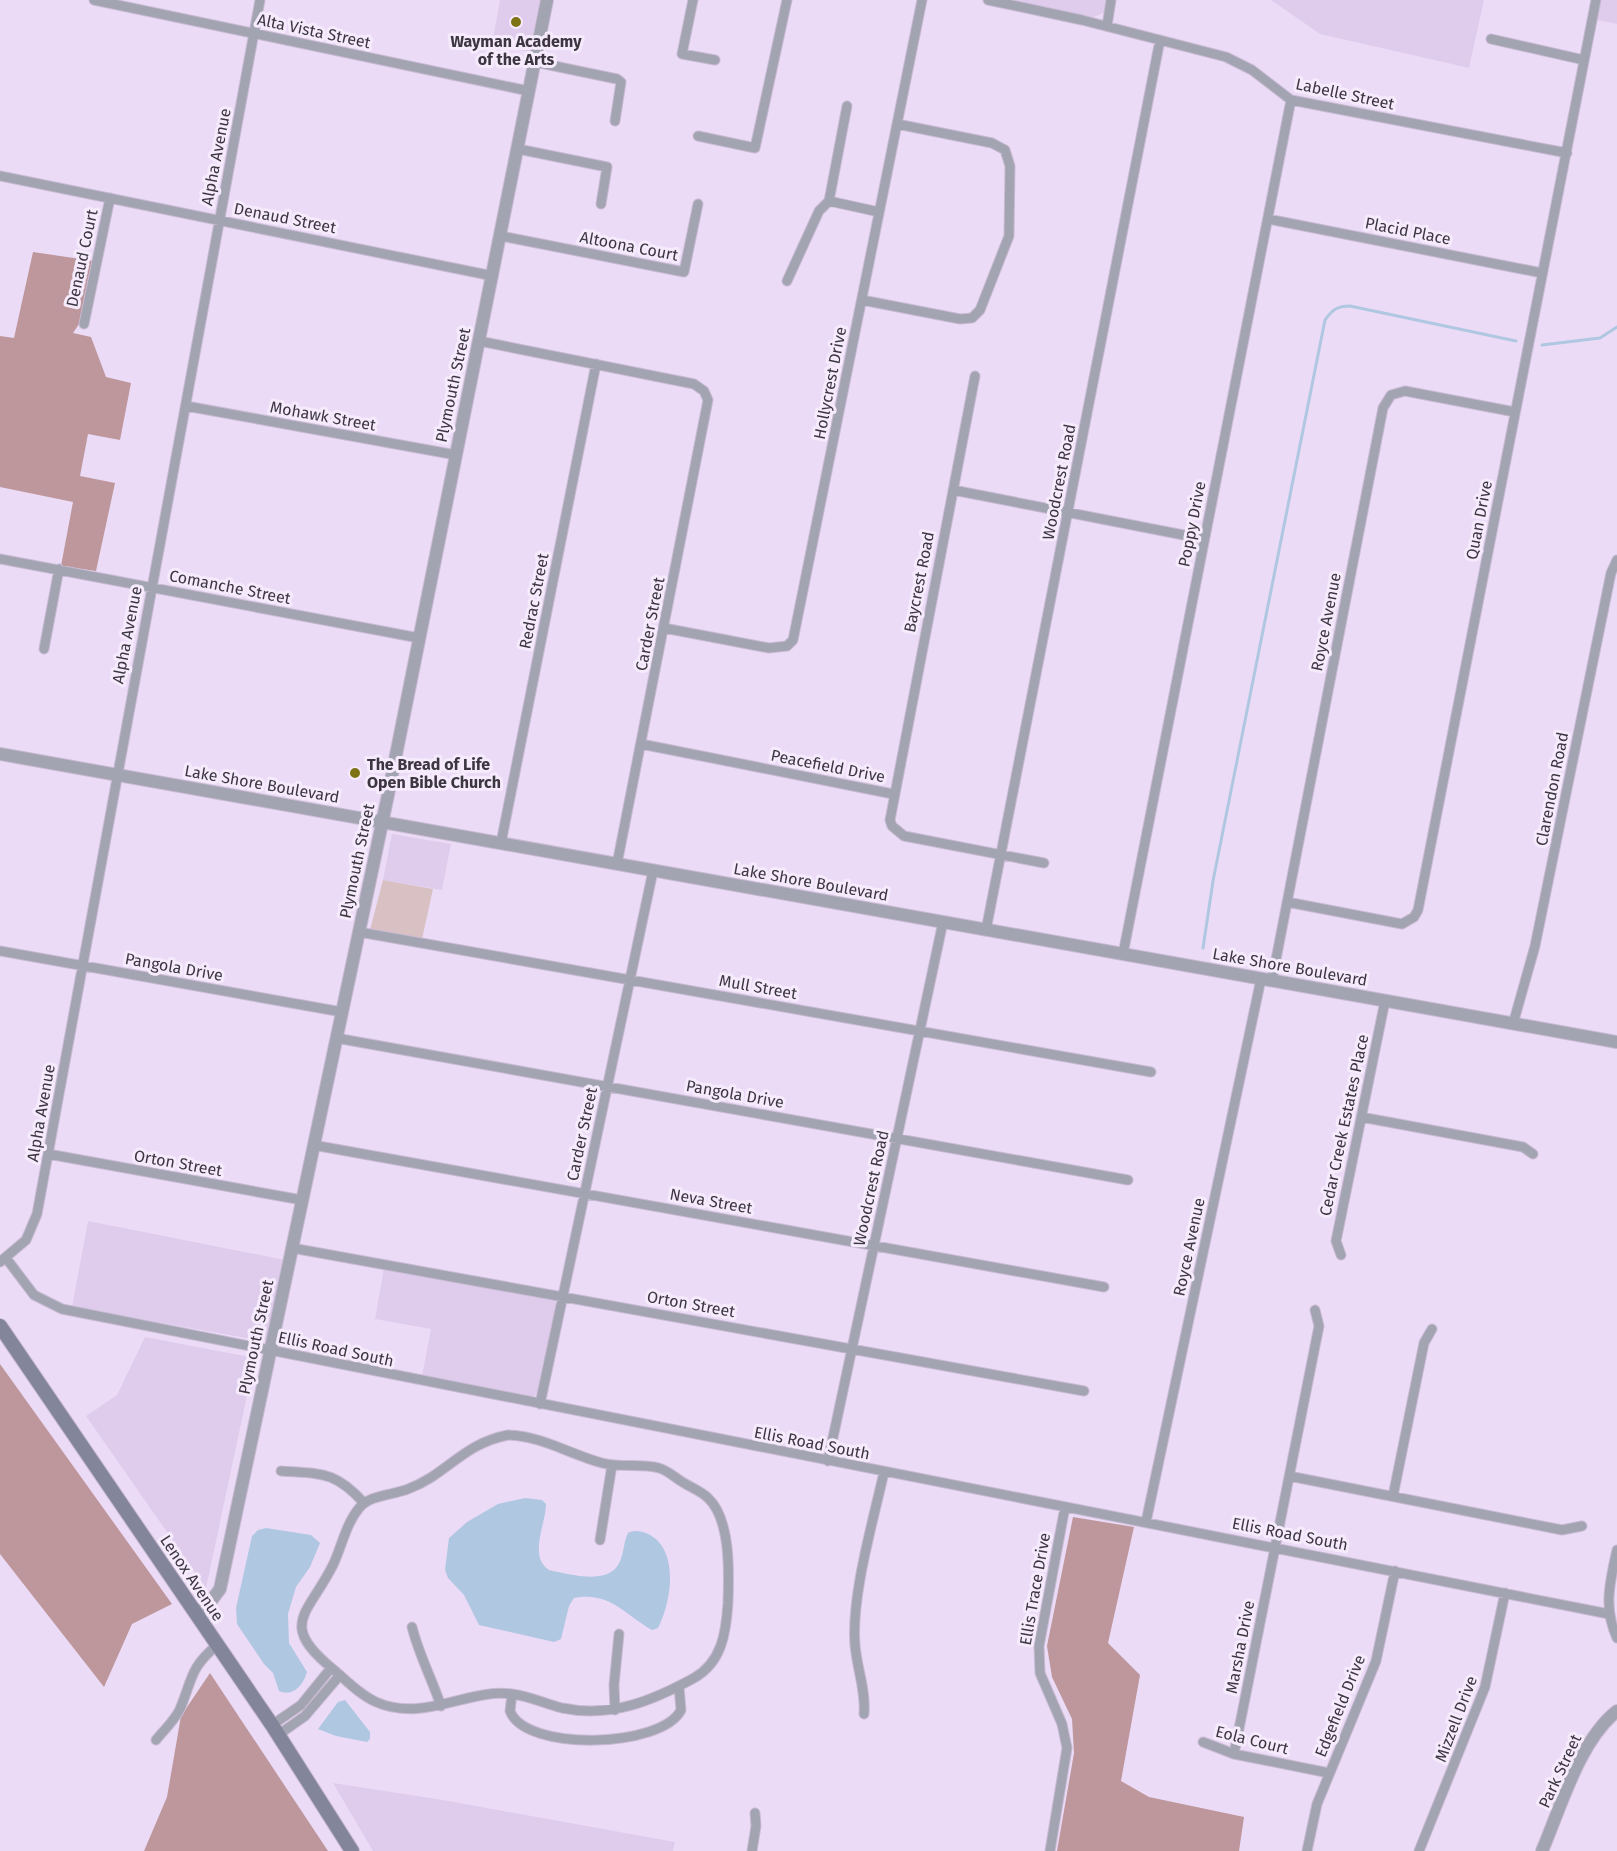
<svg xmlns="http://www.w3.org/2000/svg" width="1617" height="1851" font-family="'Fira Sans',sans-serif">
<rect width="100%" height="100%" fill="#ecdbf7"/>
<path fill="#dfcced" d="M500 0H540L529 52 492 44Z
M1009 0H1107L1105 12 1092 18Z
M1271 0H1484L1469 68 1320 34Z
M1601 0H1617V24L1597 20Z
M392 834 451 844 442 890 383 880Z
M88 1221 285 1260 268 1339 263 1341 72 1307Z
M384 1268 551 1298 556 1301 541 1388 537 1394 532 1397 422 1376 431 1329 375 1319Z
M145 1337 255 1358 206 1588 86 1416 117 1395Z
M333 1783 443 1800 675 1842 673 1851H373Z"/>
<path fill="#d9c1c3" d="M383 880 433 889 422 939 370 930Z"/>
<path fill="#bd979b" d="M33 252 94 261 79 324 73 333 91 337 106 377 131 383 120 440 88 434 80 476 115 483 96 571 61 566 73 502 0 487V336L14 338Z
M0 1364 172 1604 132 1624 104 1687 0 1554Z
M1073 1517 1134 1527 1108 1643 1140 1675 1121 1781 1149 1797 1244 1817 1239 1851H1057L1074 1753 1072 1719 1052 1677 1047 1646Z
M210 1673 328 1851H144L167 1797 181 1716Z"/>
<path fill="#b0c7e2" d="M525 1498 542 1500 546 1504C546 1524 528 1556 549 1570 568 1574 606 1585 618 1565 624 1556 623 1543 628 1533 634 1530 640 1531 646 1533 680 1547 672 1601 658 1628L652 1630C625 1615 610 1591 574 1598L569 1606 561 1639 554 1642 479 1625 464 1595 448 1578 445 1570 449 1538 467 1522 498 1504Z
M266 1528 311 1535 320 1543 310 1567 296 1587 288 1614 289 1643 307 1672C303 1686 293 1697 279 1691L273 1673 264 1664 237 1624 236 1608 252 1536 258 1530Z
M345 1700 370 1732V1739L367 1742 336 1736 318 1729 338 1702Z"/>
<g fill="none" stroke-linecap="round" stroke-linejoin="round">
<path stroke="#b0c7e2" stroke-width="3" d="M1542 345 1600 338 1617 327
M1203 948 1213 881 1325 320C1332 310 1337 306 1350 306L1516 341"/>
<g stroke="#c9bad3" stroke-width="11">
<path id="minor" d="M94 0 529 91
M693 0 682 54 715 60
M988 0 1082 20 1226 57 1252 70 1291 100 1567 153
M1107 26 1111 0
M1491 39 1584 60
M535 62 617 79 621 82 615 121
M698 136 755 148 787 0
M518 149 607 167 601 204
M0 176 493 276
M829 201 847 106
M829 201 879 212
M1268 219 1542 273
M501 236 684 272 698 204
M787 281 819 211 829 201
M862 300 960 319 972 318 980 310 1009 236 1010 166 1005 150 992 143 897 124
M84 324 110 198
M479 341 694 384 704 391 708 400 617 864
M975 376 890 820 892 826 904 836 1044 863
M186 406 456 455
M953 490 1204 539
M0 559 419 638
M664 628 769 648 787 646 793 640 922 0
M44 649 59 569
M641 744 893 794
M501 843 596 364
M1287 902 1402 924 1414 917 1418 910 1596 0
M986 930 1160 40
M359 932 1151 1072
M0 951 342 1012
M1123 954 1291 100
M1272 980 1383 408 1391 395 1405 391 1515 412
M1513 1024 1535 946 1611 573 1617 560
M336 1038 1128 1180
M1361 1117 1523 1147 1533 1154
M313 1145 1104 1287
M48 1154 302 1200
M292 1248 1084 1391
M1341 1255 1336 1241 1385 1001
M6 1258 34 1295 62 1309 1609 1614
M0 1262 26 1240 37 1214 260 0
M540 1404 653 871
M508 1435C542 1436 569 1454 602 1463 621 1468 641 1463 659 1468 669 1471 675 1478 684 1483 692 1488 701 1491 708 1498 731 1519 729 1574 728 1603 726 1633 722 1662 694 1678 652 1701 611 1718 562 1708 546 1704 529 1696 512 1694 468 1688 424 1723 376 1702 360 1695 347 1681 334 1670 277 1624 308 1615 333 1565 342 1546 346 1523 360 1507 370 1495 393 1495 408 1489 448 1474 462 1444 508 1435Z
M828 1461 943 922
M281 1471C322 1474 335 1471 364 1503
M1289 1476 1562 1530 1582 1526
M1393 1496 1424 1343 1432 1329
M1146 1522 1261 979
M600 1540 612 1465
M1617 1550C1610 1581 1603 1608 1617 1638
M412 1627C419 1655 432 1679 441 1706
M512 1694 510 1711C525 1752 662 1748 681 1710L679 1687
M615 1710 614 1685 619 1634
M864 1714C866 1690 857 1669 855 1645 851 1596 873 1522 884 1472
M272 1725 301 1705 331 1668
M278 1735 305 1716 340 1675
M156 1740C164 1730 175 1720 180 1709 193 1678 189 1669 217 1645
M1203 1742 1234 1754 1329 1773
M1234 1754 1319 1326 1315 1310
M752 1851 756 1826 755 1813
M1050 1851 1067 1748 1062 1724 1040 1673 1039 1646 1065 1507
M1307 1851 1317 1804 1376 1661 1395 1571
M1419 1851 1485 1687 1505 1593"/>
</g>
<g stroke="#c9bad3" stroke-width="14">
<path id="tertiary" d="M0 754 1617 1042
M196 1613 211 1601 220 1589 388 795 547 0
M1542 1851C1561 1807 1579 1741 1617 1711"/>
</g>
<g stroke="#c9bad3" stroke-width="16">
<path id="secondary" d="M0 1326 272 1725 352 1851"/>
</g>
<use href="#minor" stroke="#a2a4b2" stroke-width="9"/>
<use href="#tertiary" stroke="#a2a4b2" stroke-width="12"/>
<use href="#secondary" stroke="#83859a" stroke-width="14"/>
</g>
<g fill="#7d7315" stroke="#f5ebfc" stroke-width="2">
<circle cx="516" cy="22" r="6"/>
<circle cx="355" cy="773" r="6"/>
</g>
<g text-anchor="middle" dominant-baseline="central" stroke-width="6" stroke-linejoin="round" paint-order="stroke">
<g font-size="16" fill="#3c3641" stroke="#f5ebfc">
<text transform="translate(314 31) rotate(12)">Alta Vista Street</text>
<text transform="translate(1345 94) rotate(12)">Labelle Street</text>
<text transform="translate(216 157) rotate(-79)">Alpha Avenue</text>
<text transform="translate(285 218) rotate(11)">Denaud Street</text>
<text transform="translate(1408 231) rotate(11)">Placid Place</text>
<text transform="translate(629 246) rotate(11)">Altoona Court</text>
<text transform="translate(82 258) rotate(-78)">Denaud Court</text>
<text transform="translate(830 383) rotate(-79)">Hollycrest Drive</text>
<text transform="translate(453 385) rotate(-78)">Plymouth Street</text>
<text transform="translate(323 416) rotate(10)">Mohawk Street</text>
<text transform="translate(1059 482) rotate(-79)">Woodcrest Road</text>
<text transform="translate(1479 520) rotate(-79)">Quan Drive</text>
<text transform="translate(1192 524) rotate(-79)">Poppy Drive</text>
<text transform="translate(919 582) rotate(-79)">Baycrest Road</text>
<text transform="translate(230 587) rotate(11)">Comanche Street</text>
<text transform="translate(534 601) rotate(-79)">Redrac Street</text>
<text transform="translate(1326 622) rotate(-79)">Royce Avenue</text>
<text transform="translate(650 624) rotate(-79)">Carder Street</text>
<text transform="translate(127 635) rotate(-79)">Alpha Avenue</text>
<text transform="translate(828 766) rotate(11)">Peacefield Drive</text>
<text transform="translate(262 784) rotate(10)">Lake Shore Boulevard</text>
<text transform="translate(1552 789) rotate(-79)">Clarendon Road</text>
<text transform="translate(357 861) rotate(-78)">Plymouth Street</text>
<text transform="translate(811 882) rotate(10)">Lake Shore Boulevard</text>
<text transform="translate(174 967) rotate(10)">Pangola Drive</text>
<text transform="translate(1290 967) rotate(10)">Lake Shore Boulevard</text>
<text transform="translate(758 987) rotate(10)">Mull Street</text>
<text transform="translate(735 1094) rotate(10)">Pangola Drive</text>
<text transform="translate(41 1113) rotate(-80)">Alpha Avenue</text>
<text transform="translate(1344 1125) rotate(-78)">Cedar Creek Estates Place</text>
<text transform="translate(582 1134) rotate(-78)">Carder Street</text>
<text transform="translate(178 1163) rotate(10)">Orton Street</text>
<text transform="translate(871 1188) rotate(-78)">Woodcrest Road</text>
<text transform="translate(711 1201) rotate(10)">Neva Street</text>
<text transform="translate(1189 1247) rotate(-78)">Royce Avenue</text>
<text transform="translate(691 1304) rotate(10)">Orton Street</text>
<text transform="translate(256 1337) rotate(-78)">Plymouth Street</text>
<text transform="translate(336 1349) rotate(12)">Ellis Road South</text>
<text transform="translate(812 1443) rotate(11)">Ellis Road South</text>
<text transform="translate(1290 1534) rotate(11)">Ellis Road South</text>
<text transform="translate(192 1578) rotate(56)">Lenox Avenue</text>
<text transform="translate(1035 1589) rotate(-80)">Ellis Trace Drive</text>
<text transform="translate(1240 1647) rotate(-79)">Marsha Drive</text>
<text transform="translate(1340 1706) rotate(-68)">Edgefield Drive</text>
<text transform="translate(1456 1719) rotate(-69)">Mizzell Drive</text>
<text transform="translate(1252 1740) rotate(14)">Eola Court</text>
<text transform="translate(1560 1771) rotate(-65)">Park Street</text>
</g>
<g font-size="16" font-weight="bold" fill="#3c3641" stroke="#f5ebfc">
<text x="516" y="41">Wayman Academy<tspan x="516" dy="18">of the Arts</tspan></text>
<text x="367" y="764" text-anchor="start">The Bread of Life<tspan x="367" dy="18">Open Bible Church</tspan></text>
</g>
</g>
</svg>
